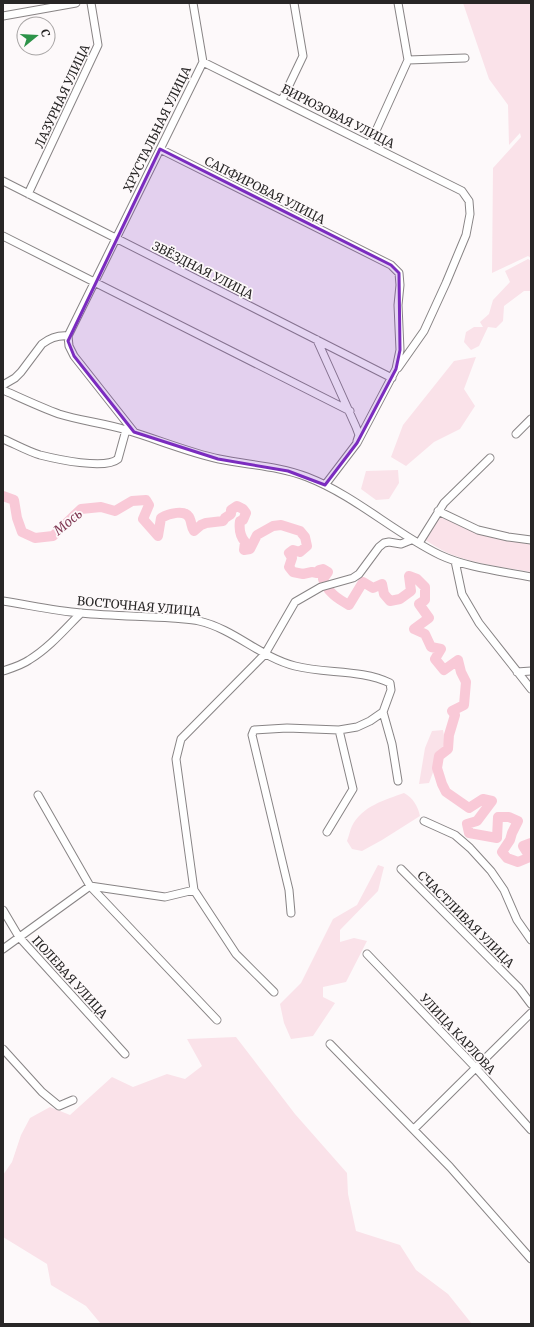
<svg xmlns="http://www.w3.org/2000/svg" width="534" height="1327" font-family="Merriweather,serif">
<rect width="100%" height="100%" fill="#fdf9fa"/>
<path fill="#fae2e9" d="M463 3H531V258L528 256 492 273 493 168 521 137 520 133 509 145 508 105 489 79Z
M528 259 531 261V291H524L504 306 503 321 496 328 488 327 479 346 471 350 464 342 466 332 474 327H483L480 322 489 314 493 300 510 282 505 271Z
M476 357 464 389 475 406 460 429 434 442 406 466 391 457 403 425 454 361Z
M398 470 399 483 389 499 376 500 361 489 366 471Z
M442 515 531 543V572C508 568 483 565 461 558 448 554 436 547 425 540L439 516Z
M443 730 445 741 429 783 419 784 425 748 432 731Z
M404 793C413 798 418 806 420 816L382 840 362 851 352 849 347 841C349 836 350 830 352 826 362 806 385 800 404 793Z
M378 865 384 867 378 891 340 930V942L354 938 367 941 346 982 323 987V997L335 1003 313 1036 291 1039 284 1023 280 1004 301 983 333 919 357 905Z
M236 1037 295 1114 347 1173 348 1194 356 1231 400 1245 416 1270 448 1294 472 1324H101L86 1306 51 1285 47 1264 3 1237V1175L12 1162 21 1135 30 1118 50 1107 70 1115 112 1077 133 1087 167 1074 185 1079 202 1066 187 1039Z"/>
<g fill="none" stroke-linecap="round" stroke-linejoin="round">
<path stroke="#f9c9d7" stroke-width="10" d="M3 496 14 500 17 518 22 532 35 538 53 536 81 509 101 507 115 511 132 501 146 500 149 505 143 519 158 536 161 518C168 514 186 508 190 519 192 524 191 527 194 531L201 525 206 523 223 521 225 518 231 514V510L237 506 243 509 246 513 243 520 240 521C239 528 240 536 245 542L244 550 250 549 257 535 273 526 281 525 300 531 305 537 307 546 300 552 293 550 289 553 292 558 289 567 293 572 303 574 312 572 317 573 319 570 323 569 328 572 323 579C327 592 338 599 349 605L363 582 373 588 382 584 384 594 390 601 400 599 411 591 409 576 417 579 425 587V600L419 604 429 618 414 629 425 634 431 647 441 649 435 659 444 670 458 660 461 672 466 682 464 705 452 711 455 715 449 735 448 749 439 756 437 768 442 784 446 792 469 808 483 799 492 801 477 821 467 824 469 833 497 838 498 817H509L518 821 512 833 510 840 502 852 507 858 518 862 530 857 523 846 531 843"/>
<g stroke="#888485" stroke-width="9">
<path id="minor" d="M3 16 76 3
M408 60 465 58
M203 62 462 191 469 201 470 214 466 235 446 283 424 331 398 368
M282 100 303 56 294 3
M370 144 408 60 398 3
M160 149 391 265 399 273 400 285 398 305 400 350 396 369 357 443 325 485
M3 181 392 378
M28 194 98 45 91 3
M3 236 350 411
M317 340 356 427 359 435 357 441
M3 385 15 378 21 372 42 344C50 338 58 335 68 336
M3 390C21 398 40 407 59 414 81 421 104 423 126 430 157 439 187 452 219 459 248 465 279 466 307 477 356 496 394 533 440 555 468 568 501 571 531 577
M134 432 74 356 69 346 68 336 203 62 193 3
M516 434 531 419
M3 439C15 444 27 451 40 455 56 459 105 470 118 459L126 430
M438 511 478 530 508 537 531 540
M419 543 444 503 490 458
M455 561 462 594 479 623 531 689
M3 601C29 605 55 611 81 613 111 616 142 616 172 618 181 619 191 619 199 621 234 629 260 657 295 666 326 674 361 669 390 683L391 690 383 712 370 721 357 727 339 730 287 728 254 730 252 735 289 890 291 913
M3 671C12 668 22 665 29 660 49 648 65 629 81 613
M517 672 531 671
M383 712 392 744 398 781
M38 795 90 886 217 1020
M424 821 455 835 470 848 491 871 504 890 517 920 531 940
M327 832 353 789 339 730
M401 869 519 988 531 1004
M3 910 19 937 125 1054
M3 949 90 886 165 897 194 890
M367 954 475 1067 531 1130
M274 992 236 954 194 890 176 759 181 739 265 654 295 602 321 587 353 578 359 574 379 547 384 543 389 542 401 544 411 540
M330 1044 450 1167 531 1259
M3 1049 42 1092 59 1106 73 1100
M414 1129 531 1013"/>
</g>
<use href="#minor" stroke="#fff" stroke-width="7"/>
</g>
<path fill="#7b2cbf" fill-opacity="0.2" stroke="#7b2cbf" stroke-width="3" stroke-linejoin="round" d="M160 149 391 265 399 273 400 350 396 369 357 443 325 485 288 471 218 459 134 432 74 356 68 341Z"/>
<g text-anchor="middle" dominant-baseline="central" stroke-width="3.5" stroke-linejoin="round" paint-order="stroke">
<g font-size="12" fill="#282626" stroke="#fdf9fa">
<text transform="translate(62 96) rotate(-65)">ЛАЗУРНАЯ УЛИЦА</text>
<text transform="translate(338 116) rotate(27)">БИРЮЗОВАЯ УЛИЦА</text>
<text transform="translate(157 129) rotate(-64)">ХРУСТАЛЬНАЯ УЛИЦА</text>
<text transform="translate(265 190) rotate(27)">САПФИРОВАЯ УЛИЦА</text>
<text transform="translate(203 270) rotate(27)">ЗВЁЗДНАЯ УЛИЦА</text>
<text transform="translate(139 606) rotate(5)">ВОСТОЧНАЯ УЛИЦА</text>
<text transform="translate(466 919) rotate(45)">СЧАСТЛИВАЯ УЛИЦА</text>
<text transform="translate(70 977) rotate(48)">ПОЛЕВАЯ УЛИЦА</text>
<text transform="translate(458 1034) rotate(47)">УЛИЦА КАРЛОВА</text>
</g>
<g font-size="13" font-style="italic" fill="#813a54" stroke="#fdf9fa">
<text transform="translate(68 522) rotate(-39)">Мось</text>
</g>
</g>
<rect width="534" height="1327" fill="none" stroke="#282626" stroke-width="8"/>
<g transform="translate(36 36) rotate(72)"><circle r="19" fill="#fdf9fa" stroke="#a8a5a5"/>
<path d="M0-3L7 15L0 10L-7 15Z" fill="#2d9349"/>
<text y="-6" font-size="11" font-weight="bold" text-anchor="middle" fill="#282626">С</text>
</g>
</svg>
